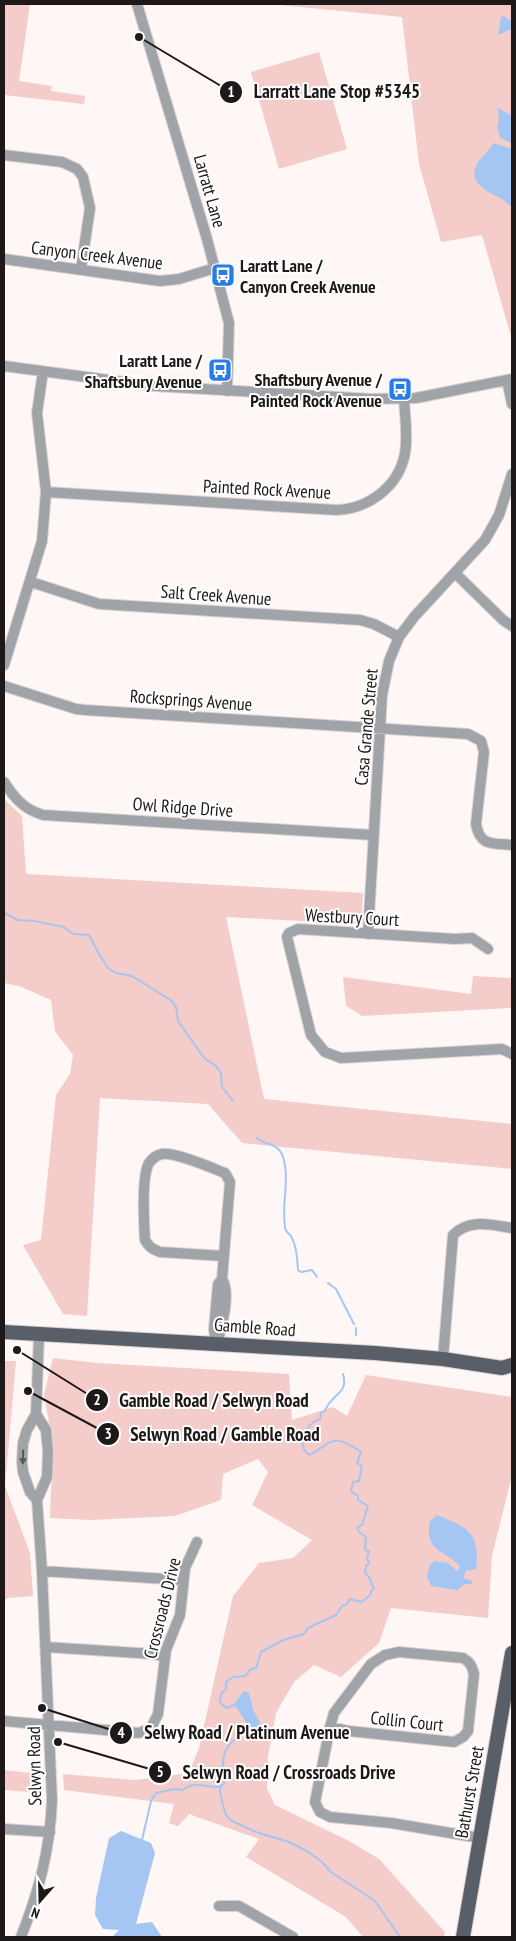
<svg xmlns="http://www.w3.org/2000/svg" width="516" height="1941" font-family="'PT Sans Narrow',sans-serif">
<rect width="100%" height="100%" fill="#fef7f6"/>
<path fill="#f4ccc9" d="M4 4H30L19 81 52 86 51 91 85 96 84 104 4 95Z
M270 4H512V340L482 235 441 242 419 164 402 17Z
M319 52 347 149 279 169 251 72Z
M4 799 22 816 26 874 363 893 361 924 226 917 264 1099 512 1124V1169L242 1143 208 1104 100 1098 87 1316 63 1314 23 1245 41 1240 56 1095 70 1074 73 1055 55 1031 51 1000 19 986 4 983Z
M473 976 512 978V1008L362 1016 346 1006 343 977 471 994Z
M53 1358 97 1363 289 1374 292 1420 333 1407 347 1416 366 1375 512 1397V1475L492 1556 488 1618 391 1608 379 1643 341 1677 314 1665 294 1682 276 1713 268 1756 267 1789 275 1805 349 1841 379 1859 445 1932 444 1937H363L346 1917 246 1857 259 1839 189 1814 178 1826 169 1823 174 1804 64 1790 63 1774 135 1780 189 1773 199 1748 233 1596 259 1563 293 1558 312 1540 252 1505 268 1472 258 1459 223 1474 221 1500 175 1516 91 1520 50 1518 53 1445 44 1394Z
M4 1361H16L5 1486 30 1553 33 1596 8 1598 4 1601Z
M4 1770 40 1774 39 1793 4 1790Z"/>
<path fill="#a5c5f2" d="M504 16 512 22V29L498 35 501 17Z
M498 108 512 116V143L500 138 497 125 499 120Z
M494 143 512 149V207C507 203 502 198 496 196 483 189 467 180 478 162 483 156 489 150 494 143Z
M437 1515C469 1528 480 1533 476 1569L466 1571 463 1578 472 1581V1584H465L457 1590 431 1586 427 1576 430 1565 435 1561 448 1563 457 1571 460 1567C447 1549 424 1555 430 1521Z
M244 1691 249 1693C251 1699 252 1708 255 1714 260 1724 265 1725 259 1737H256L234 1704Z
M121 1831 151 1843 155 1853 136 1924 152 1922 162 1937H112L119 1930 103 1929 95 1915 96 1898 109 1838Z"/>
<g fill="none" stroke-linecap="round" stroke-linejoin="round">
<path stroke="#a5c5f2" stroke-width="2" d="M4 913 18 920 34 921 64 927 73 934 89 935 100 956 109 969 116 973 132 976 172 1001 176 1007 178 1021 204 1058 216 1066 221 1073 222 1087 233 1101
M257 1138C265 1145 277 1143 282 1154 291 1177 281 1204 285 1227 285 1232 289 1233 291 1236 297 1247 297 1258 298 1270L301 1272 312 1270 317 1277
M328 1283 336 1289 354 1324
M356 1328V1335
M235 1705 226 1708 220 1702 221 1694 226 1689V1682L233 1677 245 1676 251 1669 256 1668 261 1652 283 1640 304 1634 308 1628 336 1615 342 1606 347 1604 350 1599 362 1602 370 1595 371 1591 374 1589 369 1577 365 1573 366 1566 369 1563 367 1558 369 1551 365 1550 366 1537 359 1532 357 1528 362 1525 368 1506 358 1500V1496L351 1491 353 1482 359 1481 362 1466 357 1463 361 1452C332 1433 335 1440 310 1455 294 1446 307 1422 320 1419L321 1413 325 1411C331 1393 349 1395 343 1374
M250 1727C244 1733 238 1736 232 1742 221 1751 222 1771 224 1784L221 1785 220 1791 222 1802 226 1815 230 1820 256 1832 289 1842 307 1851 322 1862 331 1872 375 1901 400 1937
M142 1840 151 1801 156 1793 175 1789 183 1790C193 1780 208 1788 220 1787"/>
<g stroke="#dad3d2" stroke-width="12">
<path id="minor" d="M137 4 207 239 229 323 227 391
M4 155 62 162 77 169 83 177 90 208 81 269
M4 259 160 281 179 279 215 268
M4 366 154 386 372 399 416 398 512 379
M507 380 512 404
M46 492 336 510C368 509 399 487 405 453 408 436 405 417 404 399
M456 574 503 620 512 626
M31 582 99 604 360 620 374 624 399 637
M4 665 42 541 46 492 37 413 43 371
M4 686 76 709 85 710 468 734 481 741 484 752 476 824C480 847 493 843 512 845
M4 782C14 798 25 810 43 815L373 835
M368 934 382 695 389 661 399 637 414 617 485 540 499 515 512 474
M488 949 472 938 455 939 298 929 289 933 287 937 311 1035 325 1052 341 1058 502 1049 512 1054
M216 1343 214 1329 218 1284 222 1279 230 1182 225 1173C212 1168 175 1152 162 1154 157 1155 152 1159 149 1163 141 1177 144 1223 145 1240 149 1247 152 1249 160 1252L224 1256
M217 1343C222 1328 231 1292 222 1279
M443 1359 453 1235C470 1218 491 1225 512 1228
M37 1500 30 1492 23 1472 22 1462 23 1443 27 1430 36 1414 39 1335
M42 1571 182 1580
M46 1647 153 1654 165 1657
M4 1721 139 1733 151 1728 158 1714 166 1650 180 1615 185 1568 197 1542
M330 1727 349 1731 454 1742 463 1737 468 1731 474 1674C472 1666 470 1662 463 1658L399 1652 385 1655 371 1664 334 1713 330 1727 315 1802 320 1812 330 1817 391 1823 480 1838
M4 1829 50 1832
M219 1906H239L293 1937
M21 1937C39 1891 50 1850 52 1800L42 1571 37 1500 47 1477 48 1452 46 1430 36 1414"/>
</g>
<g stroke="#dad3d2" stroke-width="16">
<path id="major" d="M4 1332 375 1353 443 1359 502 1368 512 1365
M463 1937 512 1653"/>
</g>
<use href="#minor" stroke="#a0a4a9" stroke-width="10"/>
<use href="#major" stroke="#595f68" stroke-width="14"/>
</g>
<defs><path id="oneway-solid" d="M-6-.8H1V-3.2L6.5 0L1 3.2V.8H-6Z" transform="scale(1.25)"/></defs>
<use fill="#585759" href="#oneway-solid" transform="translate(23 1457) rotate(92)"/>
<defs>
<g id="bus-square" transform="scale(1.25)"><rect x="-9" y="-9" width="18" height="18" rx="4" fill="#297be6" stroke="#fff"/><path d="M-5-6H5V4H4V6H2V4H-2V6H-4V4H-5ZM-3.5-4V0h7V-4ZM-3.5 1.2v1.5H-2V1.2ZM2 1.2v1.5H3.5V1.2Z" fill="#fff"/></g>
</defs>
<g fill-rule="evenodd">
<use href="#bus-square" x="223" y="275"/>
<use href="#bus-square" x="220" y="370"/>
<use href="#bus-square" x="400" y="389"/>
</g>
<g text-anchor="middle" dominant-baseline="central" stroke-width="4" stroke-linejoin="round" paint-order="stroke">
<g font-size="18" fill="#1e1818" stroke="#fff">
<text transform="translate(210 191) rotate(74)">Larratt Lane</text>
<text transform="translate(97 255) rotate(7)">Canyon Creek Avenue</text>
<text transform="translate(267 489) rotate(3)">Painted Rock Avenue</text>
<text transform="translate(216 595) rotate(4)">Salt Creek Avenue</text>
<text transform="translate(191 700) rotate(4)">Rocksprings Avenue</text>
<text transform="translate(366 727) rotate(-85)">Casa Grande Street</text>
<text transform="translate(183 807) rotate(4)">Owl Ridge Drive</text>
<text transform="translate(352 917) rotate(3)">Westbury Court</text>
<text transform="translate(255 1327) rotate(4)">Gamble Road</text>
<text transform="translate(162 1608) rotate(-76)">Crossroads Drive</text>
<text transform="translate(407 1721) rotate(6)">Collin Court</text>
<text transform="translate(34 1766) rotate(-91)">Selwyn Road</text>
<text transform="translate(469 1792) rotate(-80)">Bathurst Street</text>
</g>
<g font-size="18" font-weight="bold" fill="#1e1818" stroke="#fff" text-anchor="end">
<text x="240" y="265" text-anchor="start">Laratt Lane /<tspan x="240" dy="21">Canyon Creek Avenue</tspan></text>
<text x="202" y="360">Laratt Lane /<tspan x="202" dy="21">Shaftsbury Avenue</tspan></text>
<text x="382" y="379">Shaftsbury Avenue /<tspan x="382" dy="21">Painted Rock Avenue</tspan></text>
</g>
</g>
<path fill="none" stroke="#1e1818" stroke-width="2" d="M139 37L231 92M17 1350L97 1400M28 1391L108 1434M42 1708L121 1733M58 1742L160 1772"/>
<g fill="#1e1818" stroke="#fff" stroke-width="2">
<circle cx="139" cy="37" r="5"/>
<circle cx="17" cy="1350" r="5"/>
<circle cx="28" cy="1391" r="5"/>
<circle cx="42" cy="1708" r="5"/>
<circle cx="58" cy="1742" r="5"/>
<circle cx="231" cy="92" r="12"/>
<circle cx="97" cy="1400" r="12"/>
<circle cx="108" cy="1434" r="12"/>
<circle cx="121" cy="1733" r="12"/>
<circle cx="160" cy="1772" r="12"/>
</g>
<g font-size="15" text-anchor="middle" font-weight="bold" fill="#fff">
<text x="231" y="97">1</text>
<text x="97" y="1405">2</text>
<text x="108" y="1439">3</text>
<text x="121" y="1738">4</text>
<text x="160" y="1777">5</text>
</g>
<g font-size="19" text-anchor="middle" font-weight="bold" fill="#1e1818" stroke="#fff" stroke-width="4" stroke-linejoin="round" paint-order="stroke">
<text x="337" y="98">Larratt Lane Stop #5345</text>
<text x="214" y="1407">Gamble Road / Selwyn Road</text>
<text x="225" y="1441">Selwyn Road / Gamble Road</text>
<text x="247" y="1739">Selwy Road / Platinum Avenue</text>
<text x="289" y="1779">Selwyn Road / Crossroads Drive</text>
</g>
<rect width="516" height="1941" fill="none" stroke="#1e1818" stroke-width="10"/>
<g transform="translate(40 1901) rotate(200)" stroke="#ffffff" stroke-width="4" paint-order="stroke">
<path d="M0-4L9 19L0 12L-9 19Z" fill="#1e1818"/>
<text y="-8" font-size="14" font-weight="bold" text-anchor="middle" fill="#1e1818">N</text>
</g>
</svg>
